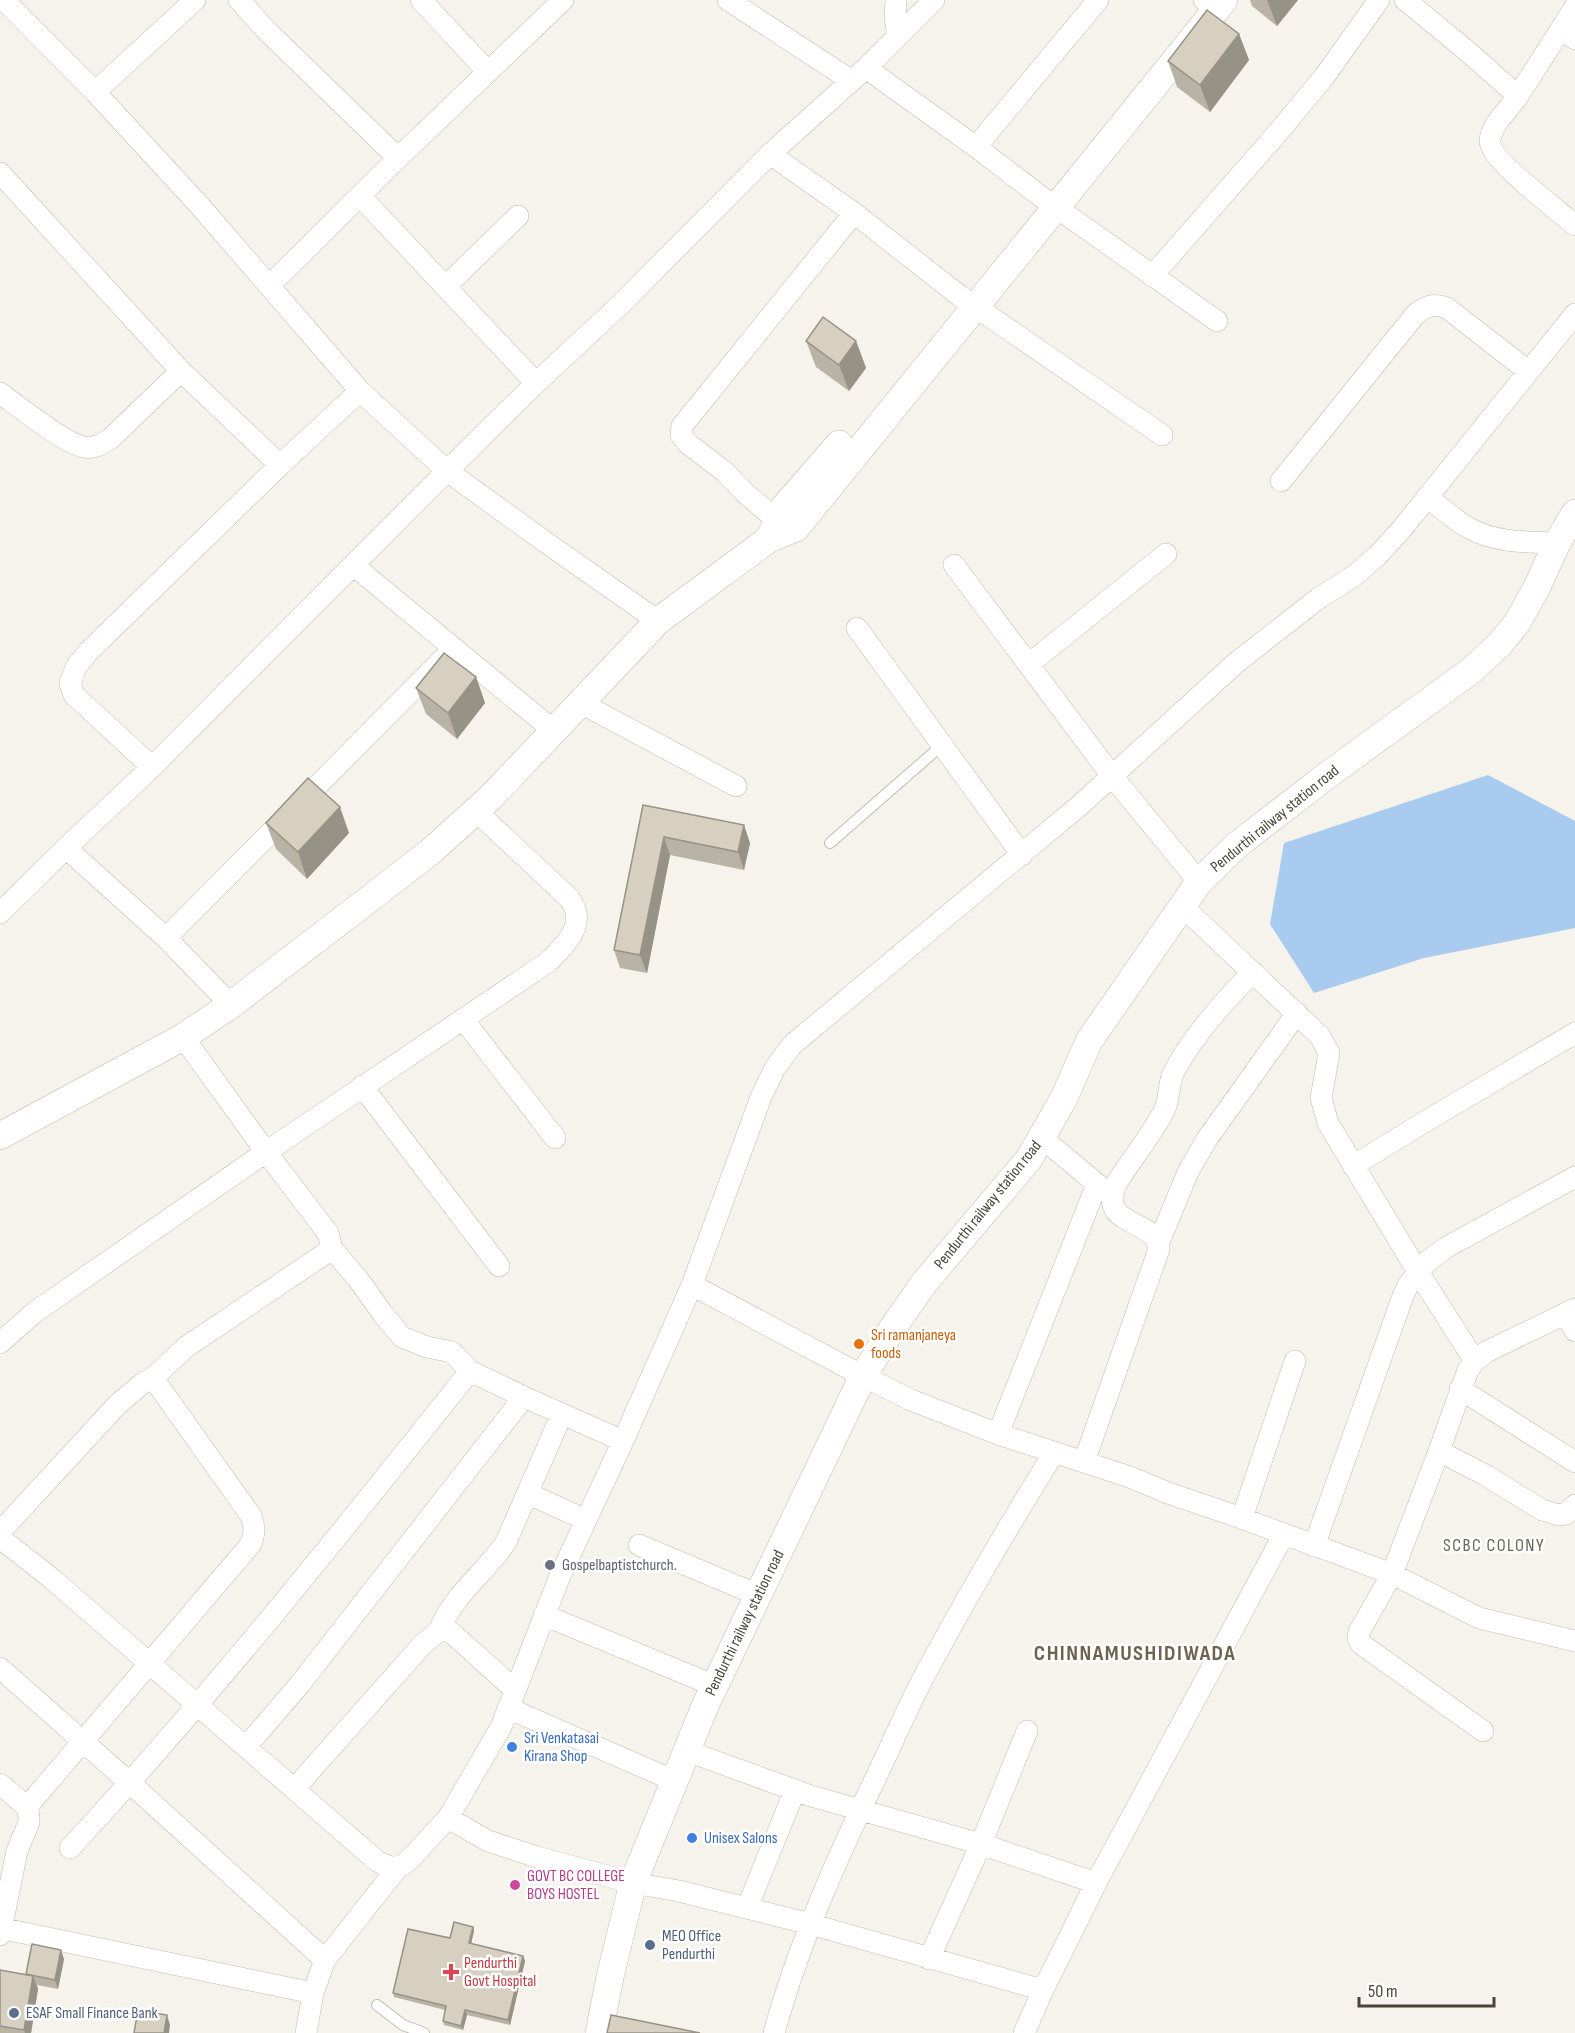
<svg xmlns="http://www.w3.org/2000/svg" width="1575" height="2033" font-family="'Sofia Sans Condensed',sans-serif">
<rect width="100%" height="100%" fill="#f5f3eb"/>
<path fill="#a9cbf0" d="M1488 775 1575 821V928L1424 958 1314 993 1270 924 1284 843Z"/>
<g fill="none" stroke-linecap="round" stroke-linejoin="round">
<g stroke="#c1bcad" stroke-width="12">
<path id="service" d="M830 843 941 746
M377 2005 403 2025 424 2033"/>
</g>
<g stroke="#c1bcad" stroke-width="22">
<path id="minor" d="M4 0 95 92
M195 0 95 92 200 206 360 391
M239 0 267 31 398 158
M421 0 488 72
M728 0 852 81
M896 0 895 17 898 36
M934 0 866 68 976 147
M1098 0 976 147 1043 198 1217 321
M1204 0H1205
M1405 0 1466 50 1518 96C1509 109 1492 124 1490 140 1488 159 1559 211 1575 225
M1561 29 1575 7
M1518 96 1561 29 1575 39
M770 154 854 213 960 296 1162 435
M0 173 181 371 280 465
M360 196 536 383
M1152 276 1275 136 1324 77 1379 0
M269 286 398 158 563 0
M446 286 518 216
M0 393C18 406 65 444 84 447 94 449 102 444 110 439L181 371
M1281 481 1415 315C1425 306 1434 303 1447 308L1528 371
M1427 497C1441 507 1454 520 1469 528 1495 543 1529 542 1557 543
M777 520 745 493 725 472 687 443 681 435 682 426 854 213
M353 565 553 730
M954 565 1112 776 1199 882
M857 628 1022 855
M1029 664 1166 554
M579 702 736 786
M152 767 74 695 70 683 76 667 88 652 280 465 360 391 447 471 551 546 658 621
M1182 906 1320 1036 1329 1053 1321 1098 1328 1123 1418 1272 1475 1361
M0 913 66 848
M166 938 454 648
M231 1005 166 938 66 848 152 767 447 471 536 383 621 304 770 154 866 68
M463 1019 555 1138
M183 1037 266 1152 328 1233 332 1249 358 1279 383 1314 402 1337 427 1347 452 1352 470 1371 524 1397 623 1441
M362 1086 499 1266
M1042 1138 1108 1193
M1353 1166 1426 1121 1575 1033
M1159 1242 1188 1172 1207 1139 1297 1013
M692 1285 863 1376 911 1400 998 1434 1130 1477 1168 1493 1230 1514 1392 1574 1479 1618 1575 1641
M1566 1313 1575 1331
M0 1343 35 1312 266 1152 548 962C560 950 580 932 576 913 576 909 572 903 570 899L476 811
M1460 1389 1575 1462
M998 1434 1097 1184
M1439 1451 1487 1476 1542 1510 1559 1515 1566 1514 1575 1505
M1084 1462 1159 1249C1157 1218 1097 1228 1116 1184 1131 1160 1150 1137 1164 1111 1171 1097 1167 1082 1176 1068 1196 1032 1224 1001 1253 972
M527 1493 586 1520
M1242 1518 1295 1361
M0 1532 118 1404 143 1383 153 1378 186 1347 332 1249
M0 1538 51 1578 377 1861 392 1868 403 1865 411 1858 448 1818 501 1727 560 1576 623 1441 692 1285 761 1097 775 1068 792 1045 1079 806 1237 662 1319 598 1354 576 1377 556 1401 530 1575 314
M639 1545 758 1595
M1314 1546 1403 1296 1408 1285 1428 1261 1447 1247 1575 1177
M544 1615 715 1686
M439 1631C452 1596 486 1572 506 1542L562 1414
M0 1668 130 1783 325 1960
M508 1708 675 1781
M1483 1731 1361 1644 1358 1637 1359 1632 1392 1574 1439 1451 1468 1370 1475 1361 1486 1352 1575 1309
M246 1747 300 1684 524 1397
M0 1784 27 1807 29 1817V1822L17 1851 0 1935
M295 1788 423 1644 439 1631H449L454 1635 515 1690
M27 1807 251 1544C255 1532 255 1528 251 1516L153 1378
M448 1818 488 1841 537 1857 633 1883 679 1891 810 1924 1043 1990 1096 1883 981 1844 811 1796 687 1751
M70 1848C211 1696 341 1533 470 1371
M1096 1883 1284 1534
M747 1908 795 1790
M0 1928 313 1993
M929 1959 981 1844 1027 1731
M306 2033 313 1993 325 1960 398 1867
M774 2033C799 1942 838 1856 879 1771 895 1737 910 1702 928 1669 968 1595 1010 1523 1054 1453
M1024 2033 1043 1990"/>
</g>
<g stroke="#c1bcad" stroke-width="28">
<path id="tertiary" d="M769 539 785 506 839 444
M0 1136 183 1037 231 1005 377 893 430 852 490 798 658 621 769 539 796 528 1224 0
M599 2033 610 1977 633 1883 705 1706 863 1376 892 1329 924 1283 1029 1159 1064 1098 1089 1041 1199 882 1237 845 1329 774 1472 670 1500 644 1517 623 1537 587 1557 543 1575 513"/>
</g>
<use href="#service" stroke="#fff" stroke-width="10"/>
<use href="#minor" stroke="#fff" stroke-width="21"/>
<use href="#tertiary" stroke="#fff" stroke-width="27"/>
</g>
<path fill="#b9b3a5" d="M1250 0H1298L1277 26 1252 6Z
M1239 34 1249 60 1210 112 1177 87 1168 61Z
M806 341H856L866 368 849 391 816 367Z
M476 677 485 703 457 739 426 714 416 688Z
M643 805 750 843 744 870 670 855 647 973 620 968 614 950Z
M266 823 349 833 307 879 276 849Z
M473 1927 474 1931 471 1944 523 1956 525 1961 510 2025 467 2015 463 2030 444 2025 443 2021 445 2010 394 1997 393 1993 450 1938Z
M64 1959 58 1989 37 1985 38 1989 31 2033H0V1970L26 1974Z"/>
<path fill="#969286" d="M1267 0H1298L1277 26Z
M1239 34 1249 60 1210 112 1200 85Z
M856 341 866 368 849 391 839 365Z
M476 677 485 703 457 739 448 713Z
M340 807 349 833 307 879 298 852Z
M744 825 750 843 744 870 738 852Z
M664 837 670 855 647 973 640 955Z
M473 1927 474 1931 470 1948 469 1943Z
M61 1950 64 1959 58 1989 55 1980Z
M523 1956 525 1961 510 2025 508 2020Z
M33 1976 38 1989 31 2033H25L24 2030Z
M465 2010 467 2015 463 2030 461 2026Z
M167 2015 170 2025 169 2033H164Z"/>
<path fill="#d7d0c0" stroke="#969286" stroke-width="1.5" d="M1207 10 1239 34 1200 85 1168 61Z
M823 317 856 341 839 365 806 341Z
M444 653 476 677 448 713 416 688Z
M308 778 340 807 298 852 266 823Z
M643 805 744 825 738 852 664 837 640 955 614 950Z
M454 1922 473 1927 469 1943 523 1956 508 2020 465 2010 461 2026 443 2021 446 2006 393 1993 408 1929 450 1938Z
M32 1944 61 1950 55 1980 26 1974Z
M0 1970 33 1976 24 2030 0 2026Z
M138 2010 167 2015 164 2033H134Z
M611 2015 700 2033H607Z"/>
<circle fill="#e8710a" stroke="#fff" stroke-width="2" cx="859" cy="1344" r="6"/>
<circle fill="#6b7280" stroke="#fff" stroke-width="2" cx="550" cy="1565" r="6"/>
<g fill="#3f7fe0" stroke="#fff" stroke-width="2">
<circle cx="512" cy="1747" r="6"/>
<circle cx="692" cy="1838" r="6"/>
</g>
<circle fill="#d1479c" stroke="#fff" stroke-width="2" cx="515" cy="1885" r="6"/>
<g fill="#5c6f8a" stroke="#fff" stroke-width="2">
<circle cx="650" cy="1945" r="6"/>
<circle cx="14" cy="2013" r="6"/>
</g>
<path fill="#e0444e" stroke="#fff" stroke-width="2" d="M448 1963h6v6h6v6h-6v6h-6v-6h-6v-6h6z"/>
<g text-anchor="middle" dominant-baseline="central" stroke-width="5" stroke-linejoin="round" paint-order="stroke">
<g font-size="16" fill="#494538" stroke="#fff">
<text transform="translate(1275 819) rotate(-39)">Pendurthi railway station road</text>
<text transform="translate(988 1205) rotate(-51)">Pendurthi railway station road</text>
<text transform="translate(745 1623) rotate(-64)">Pendurthi railway station road</text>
</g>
<g font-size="16" fill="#c56008" stroke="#fff" text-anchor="start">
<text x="871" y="1335">Sri ramanjaneya<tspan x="871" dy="18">foods</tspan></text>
</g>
<g font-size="16" fill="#5b616d" stroke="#fff" text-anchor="start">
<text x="562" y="1565">Gospelbaptistchurch.</text>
</g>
<g font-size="16" fill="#366cbe" stroke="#fff" text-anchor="start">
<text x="524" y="1738">Sri Venkatasai<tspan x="524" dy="18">Kirana Shop</tspan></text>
<text x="704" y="1838">Unisex Salons</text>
</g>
<g font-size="16" fill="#b23c85" stroke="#fff" text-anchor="start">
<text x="527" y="1876">GOVT BC COLLEGE<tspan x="527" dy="18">BOYS HOSTEL</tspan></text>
</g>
<g font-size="16" fill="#4e5e75" stroke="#fff" text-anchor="start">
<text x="662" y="1936">MEO Office<tspan x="662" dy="18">Pendurthi</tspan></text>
<text x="26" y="2013">ESAF Small Finance Bank</text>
</g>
<g font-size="16" fill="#be3a42" stroke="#fff" text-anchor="start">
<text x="464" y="1963">Pendurthi<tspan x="464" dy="18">Govt Hospital</tspan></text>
</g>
<g font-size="18" letter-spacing="1.5" fill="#6c6450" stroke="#fff">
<text x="1494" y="1545">SCBC COLONY</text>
</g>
<g font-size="22" font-weight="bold" letter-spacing="1.5" fill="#6c6450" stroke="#fff">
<text x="1135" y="1653">CHINNAMUSHIDIWADA</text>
</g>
</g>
<path d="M1359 1997v9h135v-9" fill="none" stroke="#494538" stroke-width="3"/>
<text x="1368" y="1997" font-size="18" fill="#494538" stroke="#ffffff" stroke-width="4.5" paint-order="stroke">50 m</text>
</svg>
